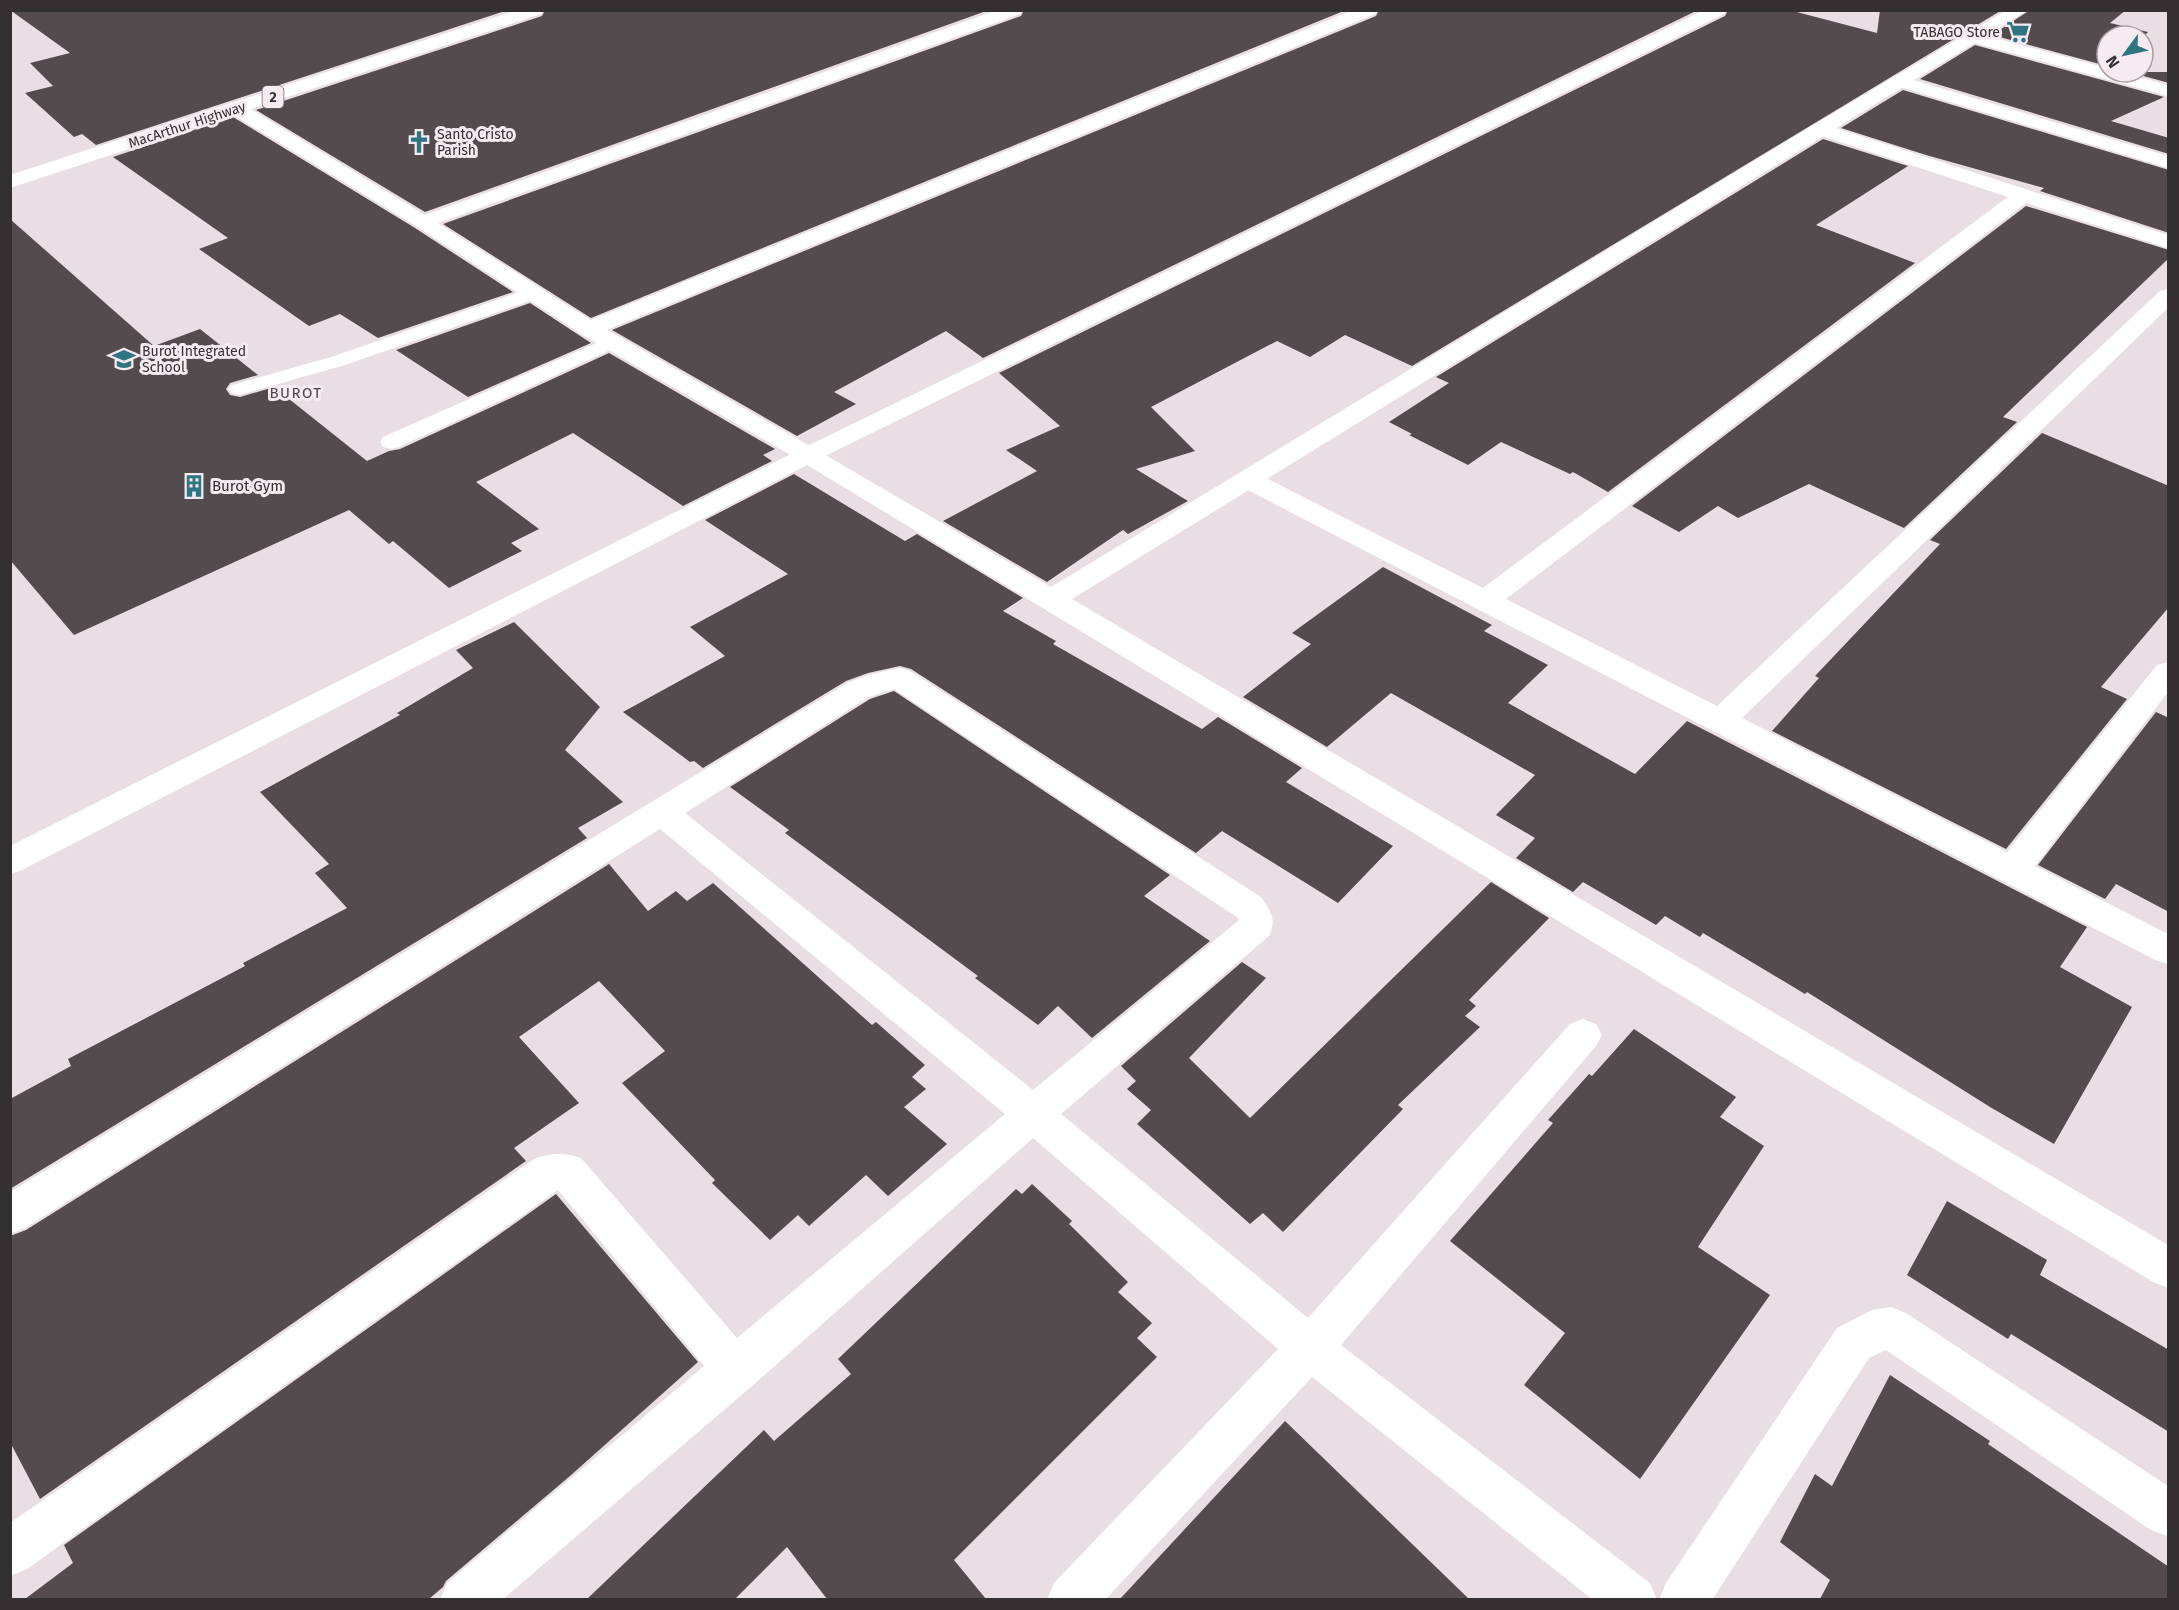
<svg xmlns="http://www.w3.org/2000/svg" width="2179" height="1610" font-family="'Fira Sans',sans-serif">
<rect width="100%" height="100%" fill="#e8dee3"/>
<path fill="#544b4f" d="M10 10H508L96 145 82 134 74 137 25 93 53 86 30 63 70 53Z
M545 10H989L425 212 256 110 542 16Z
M1024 10H1346L591 318 443 224 1021 16Z
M1379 10H1698L983 358 946 331 834 392 856 404 797 436 612 330 1376 16Z
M1728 10H1789L1877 33 1880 10H2002L1412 366 1345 335 1310 357 1277 341 1151 407 1195 451 1136 469 1188 501 1128 534 1123 530 1047 582 943 521 1037 471 1006 450 1060 426 999 373 1725 16Z
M2030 10H2126L2110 23 2148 32 2143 37 2107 36V66L1992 35Z
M1975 45 2164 97 2111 121 2169 138V154L1920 79Z
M2129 72H2169V83Z
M1903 90 2169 170V233L2040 191 2044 188 1926 155 1841 128Z
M233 117 415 228 513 292 378 338 340 314 309 326 199 249 228 238 113 157Z
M1823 139 1908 166 1816 225 1915 263 1608 492 1573 472 1570 474 1501 442 1468 465 1409 435 1412 434 1389 422 1449 383 1436 377Z
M2026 206 2169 250V258L2003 417 2017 422 1904 528 1809 484 1738 518 1718 506 1679 532 1632 506Z
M10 219 154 346 200 329 258 375 230 383 226 389 230 395 240 397 274 387 367 461 389 451 400 449 609 353 775 449 763 455 772 461 683 506 573 433 476 482 539 529 511 543 522 551 449 588 393 541 389 544 349 510 74 635 10 560Z
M530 303 591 343 468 397 396 350Z
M2042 433 2169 486V607L2101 687 2127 699 2006 849 1772 731 1819 678 1815 676 1940 544 1930 540Z
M794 474 905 541 917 534 1023 598 1003 611 1056 641 1053 644 1202 729 1218 717 1302 768 1286 782 1393 846 1338 903 1222 831 1196 853 911 669 900 666 868 673 846 681 703 768 694 761 690 762 623 712 725 656 690 627 788 574 705 520Z
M1383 567 1492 625 1484 631 1548 665 1508 703 1635 774 1687 721 2087 927 2060 967 2132 1007 2054 1144 1990 1107 1807 992 1805 994 1703 933 1700 937 1665 916 1656 925 1583 882 1573 892 1516 858 1535 838 1496 815 1535 775 1391 693 1327 747 1243 697 1311 644 1292 633Z
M514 622 600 707 565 750 623 802 578 828 587 838 10 1189V1099L71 1066 68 1059 245 966 243 963 347 908 315 873 329 864 260 792 400 715 397 713 473 668 456 650Z
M894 691 1170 875 1144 896 1210 941 1092 1038 1058 1006 1038 1025 975 978 978 976 785 833 789 830 730 787 870 699Z
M2156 712 2169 718V912L2116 884 2105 899 2038 865Z
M609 864 648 911 676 891 687 901 713 883 872 1025 876 1022 925 1065 912 1077 926 1089 904 1107 947 1144 888 1196 866 1175 809 1226 798 1215 770 1240 712 1183 715 1180 622 1083 665 1051 599 981 519 1037 579 1103 514 1148 526 1161 40 1499 10 1442V1236L26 1230Z
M1491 882 1549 918 1469 1000 1476 1006 1465 1016 1480 1027 1398 1105 1403 1109 1283 1232 1263 1213 1250 1224 1137 1124 1151 1110 1127 1089 1136 1081 1121 1066 1242 962 1266 978 1189 1058 1250 1118Z
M1634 1029 1736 1097 1720 1117 1764 1146 1698 1247 1770 1295 1640 1479 1524 1385 1565 1333 1450 1241 1553 1123 1548 1120 1589 1074 1592 1076Z
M1032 1184 1072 1221 1069 1224 1128 1282 1118 1292 1152 1323 1137 1338 1157 1357 954 1560 986 1599H827L787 1547 735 1599H587L764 1430 774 1441 851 1374 838 1359 1016 1189 1022 1194Z
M556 1194 698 1362 570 1476 446 1581 443 1587 429 1599H25L73 1563 64 1545Z
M1947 1201 2047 1260 2040 1275 2169 1350V1432L2011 1334 2008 1339 1907 1275Z
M1890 1375 1990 1441 1988 1444 2169 1567V1599H1820L1830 1580 1780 1542 1815 1474 1832 1486Z
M1285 1421 1469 1599H1120Z"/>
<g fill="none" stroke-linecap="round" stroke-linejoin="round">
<path fill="#fff" fill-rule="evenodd" d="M534 287 541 289 544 293 541 297 345 365 239 395 232 393 228 389 232 385 331 357Z
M612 336 619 338 622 342 619 346 399 447 391 449 383 447 380 442 383 437Z"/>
<path fill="#fff" fill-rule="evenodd" d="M997 10H1022L1020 14 430 226 423 228 416 226 412 222 416 218Z
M1353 10H1377L1375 14 597 334 589 336 581 334 577 329 581 324Z
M1704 10H1726L1724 14 817 460 22 870 10 874V846L799 450Z
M1973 32 2107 68V72H2120L2168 85V96L1967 41 1964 37 1967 33Z
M1900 76 2168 156V168L1894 85 1891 81 1894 77Z
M1820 123 2168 235V248L2026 203 1506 599 1717 706 2160 291 2168 289V308L1742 718 2007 852 2157 665 2168 662V692L2035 866 2168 934V964L2155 960 1240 486 1236 480 1240 474 1249 472 1258 474 1483 588 2008 197 1813 133 1810 129 1813 125Z
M899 668 910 671 1261 897C1271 911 1277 920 1269 936L1061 1114 1308 1318 1570 1024 1583 1019 1596 1024 1602 1035 1596 1046 1341 1345 1650 1583 1657 1600H1593L1312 1377 1105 1600H1047L1054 1583 1278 1349 1033 1138 752 1386 502 1600H440L447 1583 704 1366 558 1190 27 1569 10 1576V1523L534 1159C551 1153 564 1152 581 1158L737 1338 1005 1114 660 829 25 1228 10 1234V1192L847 683 868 675ZM894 689 1238 918V921L1033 1090 685 813 869 697Z
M1891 1307 1906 1313 2168 1486V1536L2151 1530 1886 1350 1869 1358 1712 1600H1659L1666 1583 1837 1328 1872 1310Z"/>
<path fill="#fff" fill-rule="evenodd" d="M2007 10H2028L1072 599 2168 1245V1288L2153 1282 799 460 581 334 416 226 230 113 228 109 230 105H244L430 218 597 324 817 450 1051 587 1813 125Z"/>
<path fill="#fff" fill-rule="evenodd" d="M517 10H543L541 14 10 188V175Z"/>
</g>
<defs>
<g id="supermarket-bare" transform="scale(1.8)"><path d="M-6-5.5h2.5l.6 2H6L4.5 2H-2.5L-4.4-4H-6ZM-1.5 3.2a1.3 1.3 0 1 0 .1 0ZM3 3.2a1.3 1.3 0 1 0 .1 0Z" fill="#2e7581" stroke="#f6ebf0" stroke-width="2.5" paint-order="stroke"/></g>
<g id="church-bare" transform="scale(1.8)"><path d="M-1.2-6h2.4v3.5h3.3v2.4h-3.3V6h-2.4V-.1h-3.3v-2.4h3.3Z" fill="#2e7581" stroke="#f6ebf0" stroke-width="2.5" paint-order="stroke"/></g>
<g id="school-bare" transform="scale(1.8)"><path d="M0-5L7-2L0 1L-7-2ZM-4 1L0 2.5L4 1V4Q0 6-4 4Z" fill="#2e7581" stroke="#f6ebf0" stroke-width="2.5" paint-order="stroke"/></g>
<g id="building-bare" transform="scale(1.8)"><path d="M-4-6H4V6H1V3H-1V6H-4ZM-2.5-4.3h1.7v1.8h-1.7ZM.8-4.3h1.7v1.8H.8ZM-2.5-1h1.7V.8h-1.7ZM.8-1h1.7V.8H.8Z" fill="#2e7581" stroke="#f6ebf0" stroke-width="2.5" paint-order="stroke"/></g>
</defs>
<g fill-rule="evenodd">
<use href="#supermarket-bare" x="2018" y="32"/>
<use href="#church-bare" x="419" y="142"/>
<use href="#school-bare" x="124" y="359"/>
<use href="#building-bare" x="194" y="486"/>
</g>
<g text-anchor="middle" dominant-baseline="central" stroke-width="6" stroke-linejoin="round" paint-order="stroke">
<g font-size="14" fill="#343032" stroke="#f6ebf0" text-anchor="start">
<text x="2000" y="32" text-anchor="end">TABAGO Store</text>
<text x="437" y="134">Santo Cristo<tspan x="437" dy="16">Parish</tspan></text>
<text x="142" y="351">Burot Integrated<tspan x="142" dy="16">School</tspan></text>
</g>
<rect fill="#f6ebf0" stroke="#6e686b" stroke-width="1.5" x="262.5" y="86" width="21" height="22" rx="4.5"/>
<g font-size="14" font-weight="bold" fill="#343032">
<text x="273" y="97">2</text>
</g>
<g font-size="14" fill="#343032" stroke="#f6ebf0">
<text transform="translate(187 125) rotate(-18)">MacArthur Highway</text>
</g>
<g font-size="15" letter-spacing="1.5" fill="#4f474b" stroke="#f6ebf0">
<text x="296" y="393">BUROT</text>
</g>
<g font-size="15" fill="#343032" stroke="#f6ebf0" text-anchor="start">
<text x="212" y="486">Burot Gym</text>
</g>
</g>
<rect width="2179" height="1610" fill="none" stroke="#343032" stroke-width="24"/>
<g transform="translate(2125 54) rotate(237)"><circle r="28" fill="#f6ebf0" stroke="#a8a0a4" stroke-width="1.5"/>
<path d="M0-4.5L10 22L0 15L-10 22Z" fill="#2e7581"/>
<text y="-9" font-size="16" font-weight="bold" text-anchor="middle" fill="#343032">N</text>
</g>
</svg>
